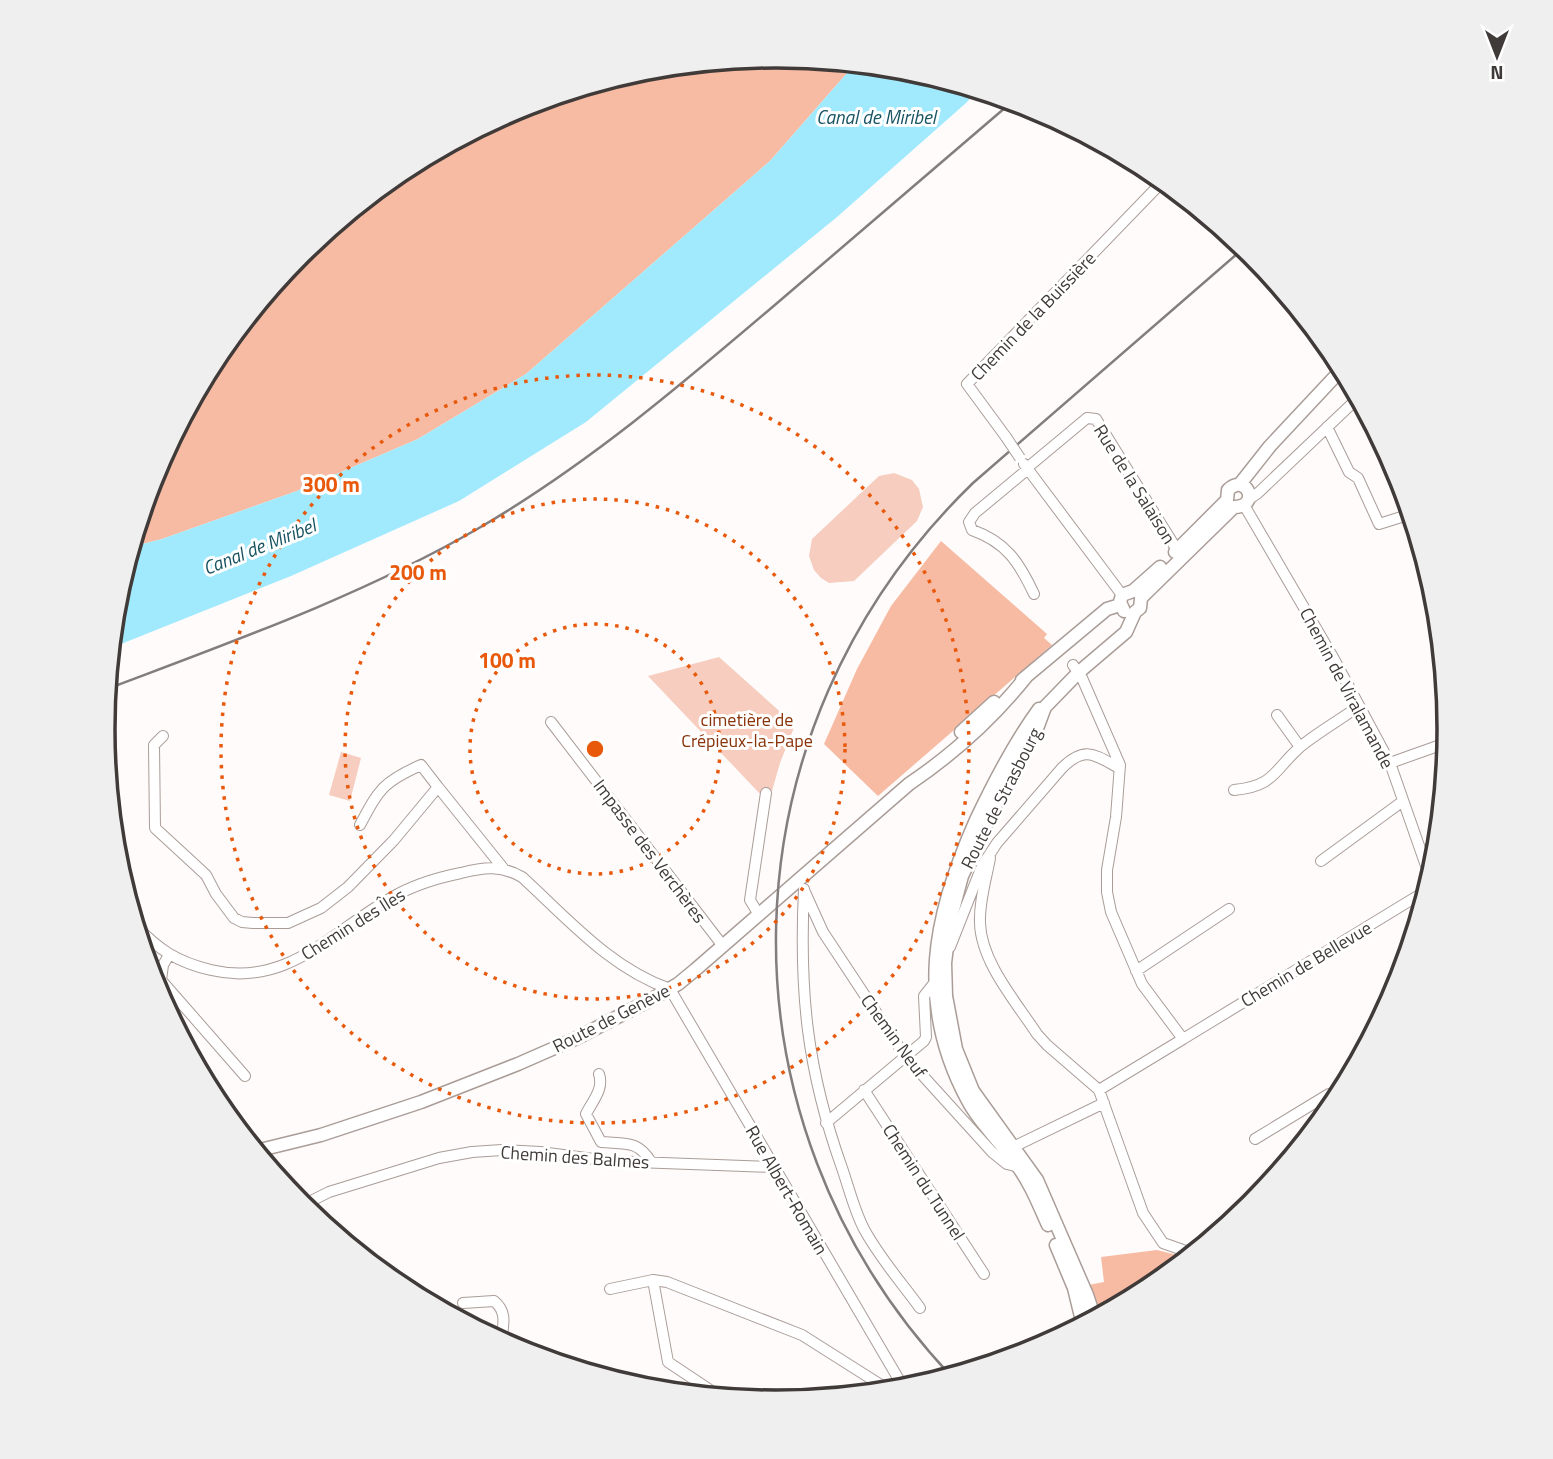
<svg xmlns="http://www.w3.org/2000/svg" width="1553" height="1459" font-family="'Titillium Web',sans-serif">
<rect width="100%" height="100%" fill="#fefbfa"/>
<path fill="#f6cdbe" d="M894 473 912 480 919 489 923 507 917 521 854 581 829 583 821 578 814 570 809 556 812 539 879 476Z
M719 657 787 718 782 724 787 729 793 724 795 725 780 763 770 798 762 796 648 676Z
M341 752 361 758 350 801 329 795Z"/>
<path fill="#f7bba4" d="M777 56 855 64 770 161 526 374 418 439 297 491 162 539 131 547 154 471 217 355 301 253 403 169 519 107 646 69Z
M941 541 1047 634 1044 638 1052 645 878 796 824 744 857 669 891 606Z
M1157 1250 1189 1258 1150 1290 1102 1316 1088 1285 1104 1282 1101 1257Z"/>
<path fill="#a1eafd" d="M855 64 908 69 978 90 966 103 837 217 586 422 459 501 291 576 111 648 116 598 131 547 162 539 297 491 418 439 526 374 770 161Z"/>
<g fill="none" stroke-linecap="round" stroke-linejoin="round">
<g stroke="#aa9d98" stroke-width="12">
<path id="minor" d="M1327 427 1349 472 1358 478 1379 524 1411 514
M1006 437 967 384 1164 180
M1024 464 1122 595
M1027 468 1087 418 1096 419 1177 550
M1028 469 975 513 969 522 972 530C1006 542 1019 562 1034 594
M1249 499 1258 493 1359 397
M1244 505 1334 659 1390 763 1431 880
M1073 665 1082 678 1120 765 1116 817 1107 870V892L1111 912 1142 984 1183 1039 1099 1090 1143 1213 1163 1243 1194 1254
M1277 715 1300 747
M551 722 723 946
M163 736 154 745 155 828 206 875 216 894 234 918 242 922 253 923H288L321 908 348 887 394 840 438 787 503 868
M1390 763 1449 742
M1234 790C1275 786 1273 771 1300 747 1318 732 1340 720 1359 706
M360 825C379 789 383 782 421 765L438 787
M990 858C986 880 979 902 980 923 981 962 1016 1002 1037 1034L1047 1045 1099 1090
M1321 861 1403 801
M804 889C799 992 807 1070 842 1168 849 1188 854 1210 864 1229 879 1257 901 1282 920 1308
M804 890 823 932 905 1056 992 1152 1007 1164 1019 1167
M759 915 750 900 766 793
M135 925C159 950 177 962 211 970 287 988 331 932 391 898 413 885 436 878 461 873 484 867 501 865 522 877 568 919 610 968 670 989L905 1390
M950 947 982 866 997 843 1062 768C1085 745 1095 755 1119 768
M147 964 245 1076
M1136 971 1229 909
M161 980 163 965 169 955
M1183 1039 1429 889
M599 1074C604 1089 593 1100 586 1114L601 1142C625 1144 638 1140 651 1162
M864 1090 984 1274
M826 1123 924 1041 926 1037 924 996 935 982
M1255 1139 1329 1094 1333 1097 1346 1086
M1007 1150 1104 1103
M301 1206 329 1192 439 1158 472 1152 502 1150 540 1152 609 1161 774 1167
M653 1280 667 1282 802 1335 892 1392
M610 1289 653 1280 668 1362 722 1398
M463 1303 494 1301C508 1312 503 1326 501 1342"/>
</g>
<g stroke="#aa9d98" stroke-width="15">
<path id="major" d="M1240 484 1270 446 1343 368
M1227 500 1228 490C1247 472 1261 507 1234 507
M1175 552 1227 500
M1124 611 1120 602 1122 595 1133 591 1160 567
M1022 680 1107 609 1120 605
M1039 709C1014 743 994 782 976 820 933 916 915 1003 968 1101 980 1124 1001 1142 1016 1164 1030 1182 1039 1205 1048 1225
M961 732 994 702
M256 1151 321 1135 421 1102 518 1064 575 1039 652 999 678 984 695 970 909 784C952 755 993 718 1026 677
M1056 1245 1074 1288 1083 1325
M1095 1319 1087 1295 1037 1180 973 1091 956 1049 946 996 945 963 950 921 962 876 1013 768 1038 726 1045 707 1079 672 1126 632 1135 612 1140 608 1141 598 1234 507"/>
</g>
<use href="#minor" stroke="#fff" stroke-width="10"/>
<use href="#major" stroke="#fff" stroke-width="12"/>
<path stroke="#837e7d" stroke-width="2.5" d="M107 689C234 641 361 596 479 528 587 465 681 385 776 304 855 236 934 169 1013 101
M952 1377C709 1120 719 729 973 483L1245 247"/>
<g stroke="#aa9d98" stroke-width="12" stroke-linecap="butt">
<path id="minor-bridge" d="M1006 437 1020 458"/>
</g>
<use href="#minor-bridge" stroke="#fff" stroke-width="10"/>
</g>
<g fill="none" stroke="#e8590c" stroke-width="3.5" stroke-dasharray="3.5 7">
<circle cx="595" cy="749" r="125"/>
<circle cx="595" cy="749" r="250"/>
<circle cx="595" cy="749" r="374"/>
</g>
<g text-anchor="middle" dominant-baseline="central" stroke-width="6" stroke-linejoin="round" paint-order="stroke">
<g font-size="18" fill="#403b39" stroke="#fff">
<text transform="translate(1033 316) rotate(-46)">Chemin de la Buissière</text>
<text transform="translate(1135 484) rotate(58)">Rue de la Salaison</text>
<text transform="translate(1347 688) rotate(62)">Chemin de Viralamande</text>
<text transform="translate(1001 798) rotate(-63)">Route de Strasbourg</text>
<text transform="translate(650 851) rotate(53)">Impasse des Verchères</text>
<text transform="translate(353 924) rotate(-32)">Chemin des Îles</text>
<text transform="translate(1306 964) rotate(-31)">Chemin de Bellevue</text>
<text transform="translate(611 1018) rotate(-27)">Route de Genève</text>
<text transform="translate(894 1036) rotate(54)">Chemin Neuf</text>
<text transform="translate(575 1157) rotate(4)">Chemin des Balmes</text>
<text transform="translate(924 1182) rotate(57)">Chemin du Tunnel</text>
<text transform="translate(787 1190) rotate(60)">Rue Albert-Romain</text>
</g>
<g font-size="18" fill="#893309" stroke="#fff">
<text x="747" y="719">cimetière de<tspan x="747" dy="21">Crépieux-la-Pape</tspan></text>
</g>
<g font-size="19" font-style="italic" fill="#175361" stroke="#fff">
<text x="876" y="116">Canal de Miribel</text>
<text transform="translate(259 546) rotate(-22)">Canal de Miribel</text>
</g>
</g>
<path d="M0 0H1553V1459H0ZM115 729a661 661 0 1 1 1322 0a661 661 0 1 1-1322 0Z" fill="#f0efef" fill-rule="evenodd"/>
<path fill="none" stroke="#403b39" stroke-width="3.5" d="M115 729a661 661 0 1 1 1322 0a661 661 0 1 1-1322 0Z"/>
<circle cx="595" cy="749" r="10" fill="#e8590c" stroke="#fff" stroke-width="3.5"/>
<g font-size="21" text-anchor="middle" font-weight="bold" fill="#e8590c" stroke="#fff" stroke-width="6" stroke-linejoin="round" paint-order="stroke">
<text x="331" y="492">300 m</text>
<text x="418" y="580">200 m</text>
<text x="507" y="668">100 m</text>
</g>
<g transform="translate(1497 56) rotate(180)" stroke="#ffffff" stroke-width="5" paint-order="stroke">
<path d="M0-5L12 26L0 18L-12 26Z" fill="#403b39"/>
<text y="-10" font-size="19" font-weight="bold" text-anchor="middle" fill="#403b39">N</text>
</g>
</svg>
